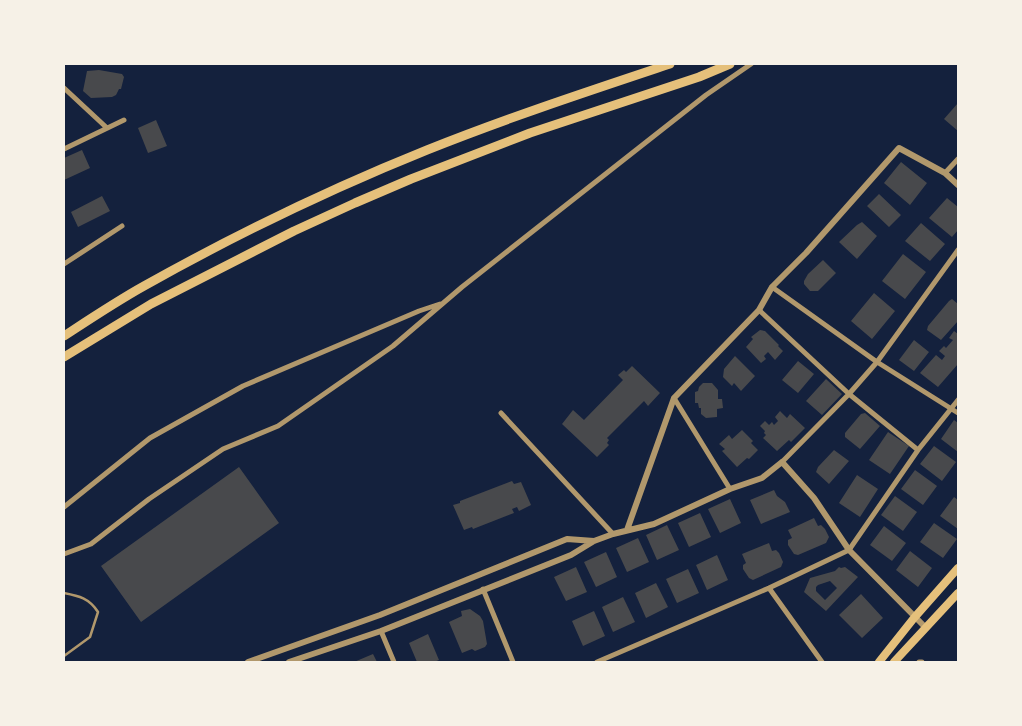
<svg xmlns="http://www.w3.org/2000/svg" width="1022" height="726" font-family="'Roboto Serif',serif">
<rect width="100%" height="100%" fill="#14213d"/>
<path fill="#48494c" fill-rule="evenodd" d="M99 70 122 74 124 77 121 89H119L116 95 112 97 91 98 83 91 87 71Z
M958 103V131L944 119Z
M156 120 167 146 148 153 138 128Z
M82 150 90 168 64 180V158Z
M901 162 927 183 910 205 884 183Z
M879 194 901 215 889 227 867 206Z
M102 196 110 211 78 227 71 212Z
M947 198 958 207V230L952 237 929 218Z
M862 222 877 236 857 259 839 242 857 225Z
M921 223 945 244 930 261 905 241Z
M903 254 926 272 905 299 882 281Z
M823 260 836 273 818 291H810L804 284V281L808 274Z
M874 293 895 311 872 339 851 321Z
M952 299 958 304V321L941 340 927 330 928 326 949 301Z
M760 330 765 331 779 345 778 346 783 351 775 360 768 352 764 356 766 359 761 363 746 347 753 339 751 337Z
M954 331 958 334V364L938 387 920 373 936 355 942 360 945 356 939 351 944 346 946 348 953 340 949 338Z
M914 340 929 352 914 371 899 360Z
M735 356 755 376 741 391 734 383 732 386 723 377 724 369Z
M798 361 814 374 798 393 782 380Z
M632 366 660 393 648 406 644 401 607 438 609 440 607 443 609 445 597 457 562 424 573 410 584 420 623 380 618 375 624 370 626 372Z
M826 379 842 394 822 415 806 401Z
M703 383H712L718 390V399H722L723 408 717 409V417L706 418 701 414V408H699L698 403H695V392L698 391 699 387Z
M780 411 787 418 790 414 805 428 791 442 789 440 777 451 763 438 766 435 764 433 765 431 760 426 765 421 769 425 772 422 774 425 778 421 775 417Z
M865 413 880 426 860 449 845 437V433L861 414Z
M954 420 958 423V452L941 439Z
M742 430 753 441 751 443 758 450 749 459 747 458 737 467 722 451 725 449 719 444 729 435 732 439Z
M888 432 909 446 890 474 869 460Z
M934 446 956 462 942 481 920 464Z
M834 450 849 461 829 484 816 472 818 467Z
M239 467 279 523 141 622 101 566Z
M915 470 937 486 923 505 901 489Z
M857 475 878 489 860 517 839 503Z
M512 481 514 484 521 482 531 505 519 511 517 507 512 509 514 513 473 529 472 527 464 530 453 505 460 503V501Z
M774 490 777 496 785 502 790 512 761 524 750 500Z
M895 496 917 512 903 531 881 515Z
M954 497 958 500V529L940 516Z
M730 499 741 523 720 533 708 509Z
M700 513 711 537 689 547 678 523Z
M814 518 818 526 821 525 825 529 829 537 826 543 798 555 794 554 788 545V540L792 538 788 530Z
M934 523 957 539 943 558 920 542Z
M667 525 679 550 657 560 646 535Z
M884 526 906 543 892 561 870 545Z
M638 538 649 562 627 572 616 548Z
M769 543 772 551 776 550 779 553 783 562 781 567 753 580 749 578 743 569V565L746 563 742 554Z
M910 551 932 568 918 587 896 570Z
M606 552 617 577 596 587 584 562Z
M717 555 728 580 707 590 696 565Z
M576 567 587 592 566 601 554 577Z
M839 567 841 568 845 567 858 577 826 611 804 592 810 578 835 571ZM830 581 837 588 825 600 816 591V587L818 585Z
M688 569 699 593 677 603 666 579Z
M656 583 668 607 646 618 635 593Z
M861 594 883 618 862 638 839 615Z
M623 597 635 622 613 632 602 607Z
M470 609 480 616 483 621 487 644 485 647 475 651 472 649 462 653 449 622 462 616 461 611Z
M594 611 605 636 583 646 572 621Z
M428 634 439 660 434 662H417L409 643Z
M373 654 377 662H354Z"/>
<g fill="none" stroke-linecap="round" stroke-linejoin="round">
<path stroke="#b1986c" stroke-width="2.5" d="M64 593C79 596 89 598 98 612L90 637 64 656"/>
<path stroke="#b1986c" stroke-width="5" d="M64 88 107 128
M64 149 124 120
M945 173 958 159
M64 264 122 226
M772 287 877 362 958 413
M759 310 849 394 918 450
M674 398 730 489
M501 413 613 534
M782 462 849 394 877 362 958 250
M64 507 150 438 243 386 419 311 440 304
M64 554 91 544 149 499 223 449 278 426 393 346 462 287 706 95 751 64
M769 588 822 662
M483 589 513 662
M381 631 394 662
M597 662 769 588 849 550 918 450 958 400
M919 662H922"/>
<path stroke="#b1986c" stroke-width="6" d="M627 530 674 398 759 310 772 287 806 253 899 148 945 173 958 185
M248 662 380 615 567 539 594 541
M289 662 381 631 571 555 594 541 613 534 654 524 730 489 762 478 782 462 814 498 849 550 926 628"/>
<path stroke="#e5c07b" stroke-width="8" d="M879 662 914 618 958 568
M894 662 958 593"/>
<path stroke="#e5c07b" stroke-width="9" d="M64 336C90 319 117 301 144 286 235 235 330 189 427 150 507 118 589 91 670 64
M64 357 151 304 294 231 355 203 411 179 530 133 699 77 730 64"/>
</g>
<rect width="1022" height="726" fill="none" stroke="#f6f1e7" stroke-width="130"/>
</svg>
